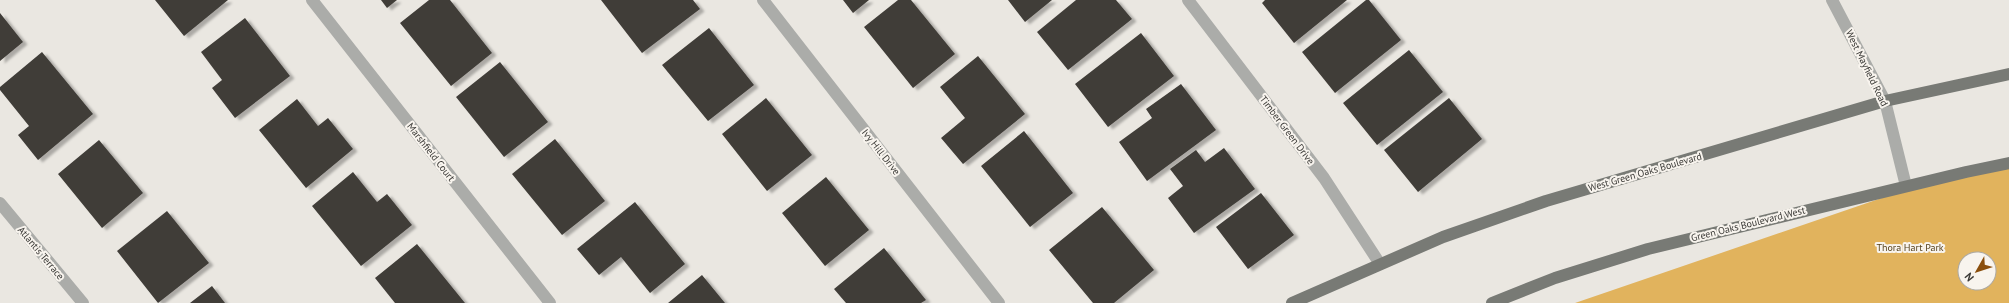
<svg xmlns="http://www.w3.org/2000/svg" width="2009" height="303" font-family="'PT Sans',sans-serif">
<defs>
<filter id="shadow"><feDropShadow dx="4.5" dy="2.5" stdDeviation="1" flood-color="#0004"/></filter>
</defs>
<rect width="100%" height="100%" fill="#eae7e1"/>
<path fill="#e1b35d" fill-rule="evenodd" d="M2009 163V303H1575L1946 176ZM1965 259H1989V283H1965Z"/>
<path fill="#403d38" filter="url(#shadow)" d="M155 0H228L184 36Z
M381 0H397L387 8Z
M429 0H450L492 53 451 86 400 23Z
M601 0H693L700 9 642 53Z
M843 0H869L853 13Z
M898 0H911L955 54 913 88 864 27Z
M1008 0H1052L1025 22Z
M1076 0H1116L1132 19 1068 70 1037 32Z
M1265 0H1347L1294 43 1262 3Z
M1366 0H1369L1401 40 1335 93 1302 52Z
M0 13 23 42 0 61Z
M245 18 290 76 235 118 212 88 222 80 201 52Z
M709 28 754 85 708 121 662 65Z
M1141 33 1174 76 1108 127 1075 84Z
M1409 50 1443 92 1377 145 1343 103Z
M42 52 93 114 38 160 18 135 29 126 0 90V87Z
M978 56 1025 114 963 164 941 138 965 118 940 87Z
M500 62 548 122 504 157 456 97Z
M1181 84 1216 130 1147 181 1119 142 1152 118 1146 109Z
M766 98 812 155 767 191 722 134Z
M1449 98 1482 139 1418 192 1384 150Z
M297 99 318 126 328 118 353 149 306 188 259 130Z
M1024 131 1073 193 1030 227 981 166Z
M555 139 605 201 562 235 512 174Z
M99 140 143 193 102 228 58 174Z
M1224 148 1255 189 1194 233 1168 198 1183 186 1170 169 1196 150 1205 162Z
M353 172 377 202 387 194 412 225 361 266 312 206Z
M826 177 869 230 825 266 782 213Z
M1261 193 1294 235 1248 269 1216 227Z
M635 202 685 264 650 293 621 257 599 275 577 249Z
M1102 207 1154 270 1114 303H1093L1049 250Z
M167 211 209 263 158 303 117 251Z
M417 244 465 303H395L375 278Z
M884 248 926 300 921 303H846L834 289Z
M702 275 725 303H668Z
M212 286 225 303H190Z"/>
<g fill="none" stroke-linecap="round" stroke-linejoin="round">
<path stroke="#abaca9" stroke-width="12" d="M312 0 550 303
M763 0 999 303
M1188 0 1324 178 1380 264
M1832 0 1885 101 1906 186
M0 203 83 303"/>
<path stroke="#787a75" stroke-width="12" d="M1292 303 1443 237 1546 201 1885 101 2009 74
M1492 303 1555 278 1648 249 1966 172 2009 163"/>
</g>
<g text-anchor="middle" dominant-baseline="central" stroke-width="4" stroke-linejoin="round" paint-order="stroke">
<g font-size="10" fill="#3a3936" stroke="#f8f4ee">
<text transform="translate(1867 68) rotate(64)">West Mayfield Road</text>
<text transform="translate(1287 130) rotate(53)">Timber Green Drive</text>
<text transform="translate(431 152) rotate(52)">Marshfield Court</text>
<text transform="translate(881 152) rotate(52)">Ivy Hill Drive</text>
<text transform="translate(1645 172) rotate(-16)">West Green Oaks Boulevard</text>
<text transform="translate(1748 224) rotate(-14)">Green Oaks Boulevard West</text>
<text transform="translate(41 253) rotate(50)">Atlantis Terrace</text>
</g>
<g font-size="10" fill="#56421d" stroke="#f8f4ee">
<text x="1910" y="247">Thora Hart Park</text>
</g>
</g>
<g transform="translate(1977 271) rotate(231)"><circle r="19" fill="#f8f4ee" stroke="#aca9a4"/>
<path d="M0-3L7 15L0 10L-7 15Z" fill="#8a4e0c"/>
<text y="-6" font-size="11" font-weight="bold" text-anchor="middle" fill="#3a3936">N</text>
</g>
</svg>
